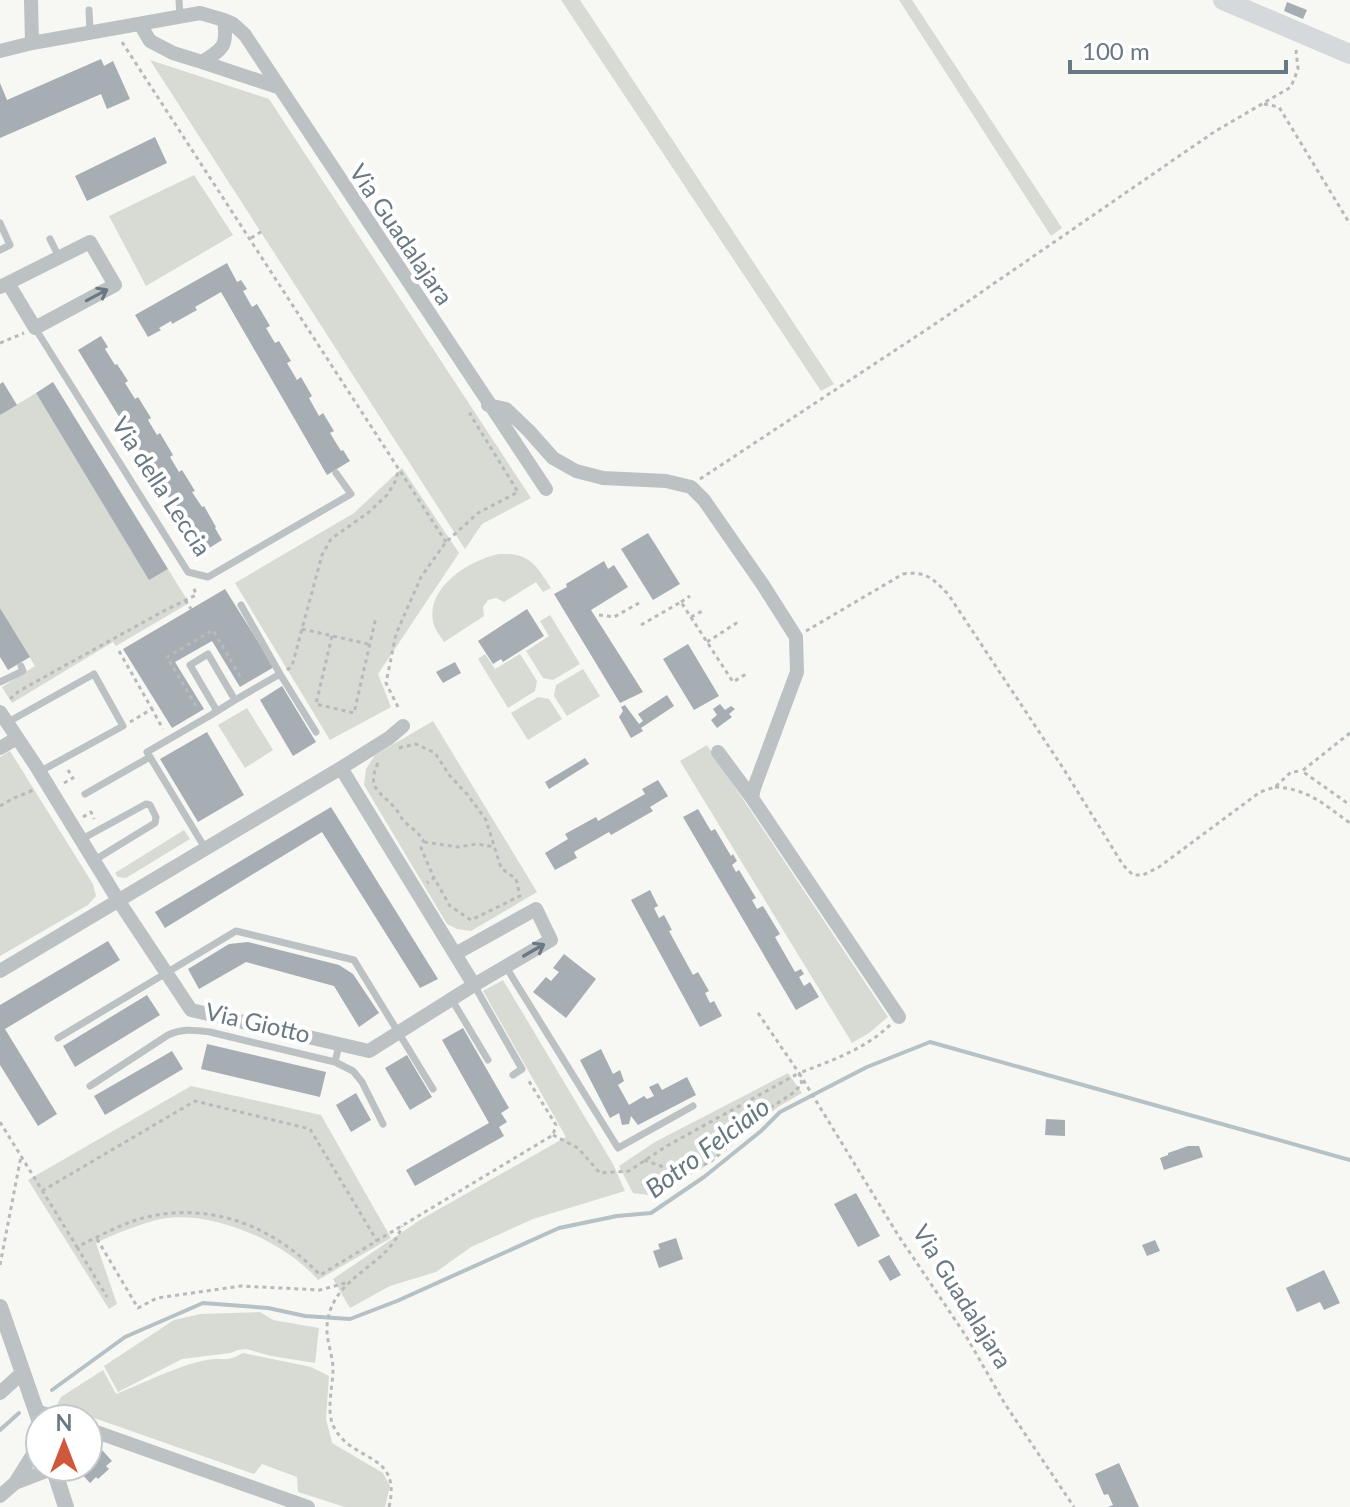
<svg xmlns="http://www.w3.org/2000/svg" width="1350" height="1507" font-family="Lato,sans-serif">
<rect width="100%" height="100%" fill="#f7f7f4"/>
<path fill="#d7dbd4" d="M561 0H580L834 384 821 391Z
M899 0H912L1062 228 1051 236Z
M150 60 269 99 531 498 482 524 465 549Z
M194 175 233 235 146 286 109 216Z
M36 393 149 579 168 569 189 603 116 646 113 642 12 703 2 687 35 666 0 608V415Z
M402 468 459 553 378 674 391 707 330 740 235 583 354 513Z
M499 554C530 553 535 564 551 588L543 592 536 582 504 602 496 598 488 600 483 607 484 616 444 642C441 637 436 631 434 625 423 589 469 560 499 554Z
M550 615 580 664 553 680 543 678 526 651 549 636 540 621Z
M485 654 495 669 520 654 537 681 535 691 508 708 478 659Z
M583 669 600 696 567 716 554 696 556 685Z
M538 697 549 699 562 719 528 740 511 713Z
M247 708 273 750 245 768 218 725Z
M433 721 537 892 471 931 457 929 447 924 364 785 366 769 375 755Z
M707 745 888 1017 869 1033 852 1043 680 761Z
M10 751 93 884 96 896 88 905 0 956V757Z
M184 830 190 839 126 878 118 877 115 873Z
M503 980 613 1164 625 1191 533 1219 471 1247 436 1272 390 1286 350 1308 333 1279 420 1220 566 1137 483 991Z
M788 1073 802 1093 778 1107 700 1170 649 1195 633 1193 619 1166 655 1142Z
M191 1086 321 1115 391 1238 318 1280C286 1242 211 1209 161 1219 139 1224 117 1233 96 1243L117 1304 109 1309 28 1180Z
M260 1312 273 1320 319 1328 315 1363 271 1356 246 1349 238 1350 230 1353 182 1359 118 1392 104 1366 174 1320 201 1314Z
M243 1353 311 1367 329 1376 326 1419 332 1443 383 1473 390 1486 385 1507H345L298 1492 297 1477 262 1464 254 1474 57 1405 61 1397 103 1370 116 1394C142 1384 181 1364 207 1360 224 1357 226 1363 243 1353Z"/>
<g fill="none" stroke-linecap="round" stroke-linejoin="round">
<path stroke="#b5c1c4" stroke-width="4" d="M52 1390 125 1337 203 1303 268 1308 305 1316 350 1319 397 1301 559 1228 617 1216 651 1213 704 1177 761 1131 780 1112 867 1067 930 1042 1350 1160
M0 1430 19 1413"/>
</g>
<path fill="#a6adb3" d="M1287 2 1307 10 1303 19 1284 11Z
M101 59 104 66 113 61 130 99 107 109 101 94 0 138V83L7 100Z
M155 137 167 163 87 201 75 176Z
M227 263 237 282 241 280 247 289 243 291 252 307 257 304 270 326 266 328 275 343 279 341 291 361 287 363 297 380 301 377 312 396 309 398 319 416 323 413 334 431 330 433 341 451 343 450 350 461 327 475 221 292 195 307 197 310 172 324 171 321 159 328 161 330 148 337 135 315Z
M101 336 108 347 105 349 115 365 117 364 128 381 125 383 135 399 138 397 151 418 148 420 157 435 160 433 173 455 170 457 179 472 182 470 195 491 192 492 202 507 204 506 216 527 215 528 222 540 203 552 173 500 171 501 78 350Z
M3 382 17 405 0 415V384Z
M53 382 168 569 149 580 36 393Z
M648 533 680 584 653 600 621 549Z
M604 561 608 569 614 565 628 587 591 610 643 692 620 703 554 594 567 587 566 584Z
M225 589 274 667 240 687 212 641 175 662 204 709 172 728 123 649Z
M0 608 30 657 8 670 0 657Z
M527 609 544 636 503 662 501 659 493 664 478 641Z
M688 644 719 696 694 710 663 659Z
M455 662 461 673 443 683 436 672Z
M282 686 316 742 293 756 260 700Z
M667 695 674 706 641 728 643 731 631 738 619 717 623 711 621 707 625 705 639 724 643 721 638 714Z
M720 704 725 710 731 706 735 709 729 714 732 717 717 728 711 720 717 715 713 709Z
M207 732 244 795 198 822 160 759Z
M585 758 589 764 549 789 545 782Z
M658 780 668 796 650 807 653 811 611 835 609 832 574 852 577 858 555 870 545 853 568 839 565 834 596 817 598 821 645 794 642 789Z
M331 807 438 979 420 988 322 832 165 928 155 912Z
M698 809 711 831 715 829 731 856 733 854 737 861 732 865 736 872 739 870 756 898 752 900 757 909 763 906 780 934 775 937 795 972 801 969 804 974 799 977 804 986 810 982 819 997 796 1010 683 817Z
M650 890 658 906 654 908 659 918 664 915 672 930 669 931 693 975 698 972 709 991 705 993 710 1003 714 1001 722 1016 700 1027 631 900Z
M108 941 120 960 5 1029 57 1114 38 1126 0 1065V1005Z
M248 942 339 965 353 974 379 1013 359 1027 334 986 246 962 199 989 188 969 229 944Z
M564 954 596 979 566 1018 533 992 546 977 551 981 559 972 553 968Z
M147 995 160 1015 75 1067 63 1046Z
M463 1028 509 1108 501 1113 507 1122 499 1127 504 1136 415 1186 406 1170 489 1123 442 1040Z
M207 1044 326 1072 320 1097 201 1069Z
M601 1049 613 1074 620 1070 624 1081 618 1085 629 1105 644 1096 647 1099 654 1096 649 1087 658 1083 662 1090 687 1077 696 1095 638 1125 631 1116 629 1124 622 1125 619 1113 610 1118 580 1060Z
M172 1051 183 1069 105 1115 94 1096Z
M407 1055 432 1097 410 1110 385 1068Z
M356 1093 371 1120 351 1132 336 1105Z
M1046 1119 1065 1120V1136L1045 1135Z
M1188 1146H1199L1203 1157 1164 1170 1160 1158 1168 1155V1153Z
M856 1193 880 1236 858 1247 834 1204Z
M676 1238 683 1259 659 1268 653 1251 660 1249 658 1244Z
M1155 1240 1160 1251 1147 1256 1142 1245Z
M889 1255 901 1275 890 1281 878 1261Z
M1324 1270 1340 1303 1324 1310 1320 1302 1297 1312 1286 1288Z
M102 1450 112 1461 106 1466 109 1469 98 1479 96 1477 90 1483 80 1472 88 1467V1458L93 1453 96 1456Z
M1119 1463 1139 1507H1108L1113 1505 1108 1494 1104 1495 1095 1474Z"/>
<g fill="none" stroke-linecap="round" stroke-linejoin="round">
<path stroke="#b7babc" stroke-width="3" stroke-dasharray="4 4" stroke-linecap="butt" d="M122 42 446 542
M1264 104 1279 107 1350 224
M251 238 264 230
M0 343 24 333
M700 479 938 322 1214 132 1291 87 1298 69 1296 50
M185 600 191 609
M681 602 690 596
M599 615 614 617 639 603
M691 617 704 610
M641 625 681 602 733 682 746 674
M302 629 368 644
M806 631 903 574C927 571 932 578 948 594L1063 768 1123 865 1133 875H1143L1159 867 1260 792 1275 787 1291 772 1302 771
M332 636 316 704 354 713 376 617
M707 642 738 622
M119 651 152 709
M287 670 292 666 322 555 331 539 369 512 387 495 395 482 399 469
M10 699 19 691 160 613 196 595 193 585
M196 706 167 657 213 630 241 678
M398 707 386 683 396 634 421 577 446 542 478 513 518 492 470 414 475 412
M130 722 152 709 163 729
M1350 733 1302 771 1350 805
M399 748 416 744 435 753 450 776 467 794 486 820 501 868 516 879 520 896 471 920 450 906 434 878 427 883
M378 763C366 789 380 791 394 807 399 812 401 819 406 823 414 830 419 833 424 842L421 848 434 878
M64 783 73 778 68 770
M1275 787C1309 789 1323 804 1350 823
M0 806 14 798 36 789
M83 817 91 812 94 819
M424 842 458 847 477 844 495 847
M890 1025C865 1049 831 1061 799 1073L898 1235 966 1336 1005 1404 1074 1507
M0 1122 77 1247C95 1238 114 1228 133 1221 203 1198 272 1224 320 1275L553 1135 556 1125 527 1078
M553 1135 578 1148 600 1173 629 1171 665 1147 799 1073
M644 1160 683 1174 710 1162 739 1138 773 1106 793 1093 802 1084 799 1073 756 1010
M42 1191 195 1101 310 1129 377 1241
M97 1239 138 1308 157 1298 241 1286 320 1290 349 1282
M77 1247 107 1297
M0 1265 21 1156
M389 1507C402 1452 354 1463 335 1429 325 1413 333 1387 333 1369 333 1355 326 1341 327 1326 331 1275 388 1268 402 1226"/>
<path stroke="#bcc1c4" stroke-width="7" d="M179 0 180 17
M89 10 90 32
M0 223 10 245 0 250
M50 239 59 257
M35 328 188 572 208 577 351 494 336 473
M280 674 316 732
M0 682 23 671 21 666
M235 700 280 674 241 605
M8 722 94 674 123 726 39 772
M85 794 150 757
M82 839 146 804 150 805 156 817 155 823 93 861
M205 848 147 752 211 715 235 700 208 654 190 665 217 711
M506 967 618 1148 693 1106
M474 985 522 1069 513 1075
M452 1000 488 1060
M58 1038 236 931 354 960 433 1089
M335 1062 353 1071 362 1082 383 1124
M90 1086 168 1035C183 1028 194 1030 210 1032L335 1062 339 1045"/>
<path stroke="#bcc1c4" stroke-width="14" d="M31 0 32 43
M224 20 233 24 245 35 546 489
M0 51 32 43 200 13 224 20C228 46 223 49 202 62L173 53 150 41 140 24
M202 62 278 87
M0 287 90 242 115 285 35 328 8 283
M488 405 506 409 529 431 553 458 576 471 603 478 666 481 691 487 704 500 763 585 796 637 797 672 754 788 752 798
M0 712 36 766 118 900 191 1010 369 1051 474 985
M0 748 17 738
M718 752 752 798 899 1017
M341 768 474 985 551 940 536 909 455 954
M0 971 341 768 389 738 403 726
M0 1393 23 1372
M37 1411 60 1419
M88 1429 308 1507
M15 1483 35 1451 40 1439
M0 1496 15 1483 54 1468"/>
<path stroke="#bcc1c4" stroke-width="16" d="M0 1307 40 1422
M53 1467 66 1507"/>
<path stroke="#d5d9dc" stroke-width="20" d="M1223 0 1350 54"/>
</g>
<defs><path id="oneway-shaft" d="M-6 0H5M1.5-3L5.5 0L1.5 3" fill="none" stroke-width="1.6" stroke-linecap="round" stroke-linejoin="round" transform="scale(2)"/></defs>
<g stroke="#697882">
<use href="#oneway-shaft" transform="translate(97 295) rotate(-28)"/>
<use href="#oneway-shaft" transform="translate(534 950) rotate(-30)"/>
</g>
<g text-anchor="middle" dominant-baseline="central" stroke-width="8" stroke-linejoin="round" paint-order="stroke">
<g font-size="24" fill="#697882" stroke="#fff">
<text transform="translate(402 234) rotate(56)">Via Guadalajara</text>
<text transform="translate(162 486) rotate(57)">Via della Leccia</text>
<text transform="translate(258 1022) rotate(13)">Via Giotto</text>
<text transform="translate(963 1296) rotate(58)">Via Guadalajara</text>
</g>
<g font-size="26" font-style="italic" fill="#65787e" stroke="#fff">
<text transform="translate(707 1147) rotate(-37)">Botro Felciaio</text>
</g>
</g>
<g transform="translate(64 1443)"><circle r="38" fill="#ffffff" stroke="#c3c9cd" stroke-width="2"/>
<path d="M0-6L14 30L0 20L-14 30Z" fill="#d0583b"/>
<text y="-12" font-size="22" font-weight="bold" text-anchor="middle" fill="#697882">N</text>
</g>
<path d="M1070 60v12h216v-12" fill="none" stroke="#697882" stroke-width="4"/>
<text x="1082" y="60" font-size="24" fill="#697882" stroke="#ffffff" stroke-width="6" paint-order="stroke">100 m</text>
</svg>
